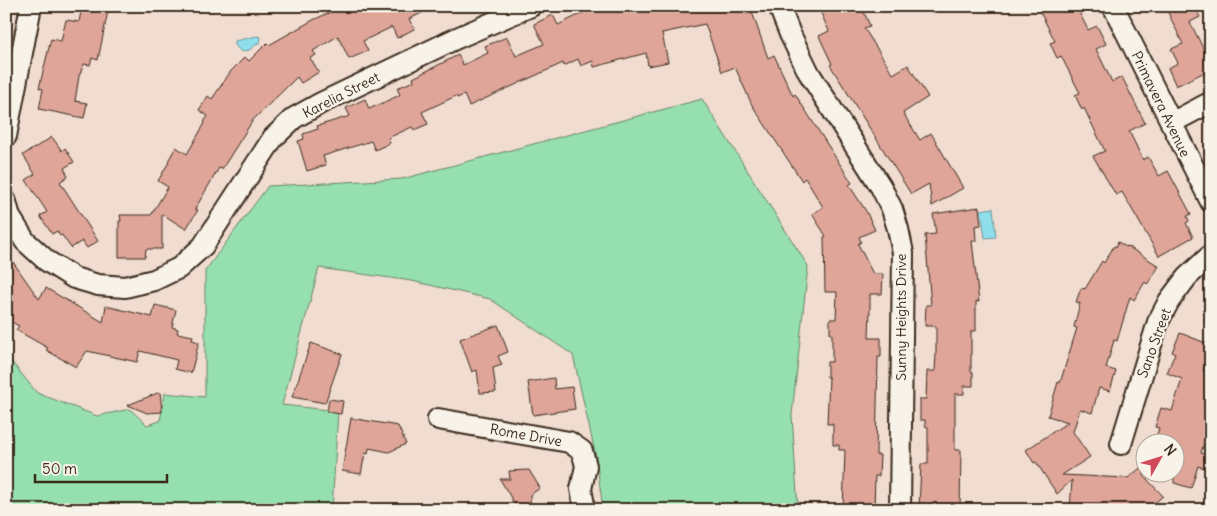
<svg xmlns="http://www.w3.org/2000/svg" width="1217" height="516" font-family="Delius,sans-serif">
<rect width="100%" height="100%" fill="#f0dcd0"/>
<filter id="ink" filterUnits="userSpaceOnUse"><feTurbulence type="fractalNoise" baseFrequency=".02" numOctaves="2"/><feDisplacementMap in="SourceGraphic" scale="10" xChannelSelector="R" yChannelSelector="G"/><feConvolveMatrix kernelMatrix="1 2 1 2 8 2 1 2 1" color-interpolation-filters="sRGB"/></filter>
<g filter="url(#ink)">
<path fill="#96dfaf" stroke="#688466" d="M702 99 808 266 792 415 798 510H603L596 457 573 355 490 299 412 281 319 268 282 405 338 411 332 510H6V355L37 393 97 416 130 409 147 425 160 421 165 393 205 397V271L268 186 402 179Z"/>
<path fill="#8edeec" stroke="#6d969a" d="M257 36 261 37 260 42 249 50 241 52 235 45V41Z
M993 208 996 237 985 238 981 210Z"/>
<path fill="#dea598" stroke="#3b2a1e" d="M82 6H109L98 60 92 58 90 65 84 64 79 76 75 101 87 103 84 118 39 109 43 89 39 88 51 39 61 41 66 20 79 22Z
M344 6H437L409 19 414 29 397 38 392 27 363 41 368 51 349 59 338 36 313 51 316 55 310 58 319 72 301 83 297 77 253 120 222 169 219 168 195 209 198 210 186 229 162 214V249H146L145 257H119V221H121L120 215H151L168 187 158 181 169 162 168 161 176 147 187 154 205 123 204 122 208 116 199 110 208 96 212 99 231 71 245 57 249 61 267 43 269 45 313 20Z
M585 6H750L768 58 774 55 793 96 795 94 852 183 849 185 866 211 875 230 859 237 861 242 858 244 873 274H883L882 294H870V310L869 338H881V357H878L876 455H880L879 476H875L874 510H843L845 450H839V445H833V424H827L829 377H827V362H832V334H830V319H836L837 292H825L824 237 826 236 812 214 823 207 805 178 802 181 752 105 735 67 722 72 705 24 662 33 668 62 648 66 646 53 594 67 593 61 581 66 578 59 564 66 563 63 469 106 464 95 457 98 456 96 422 112 428 124 414 130 412 127 388 138 390 143 375 150 371 141 323 156 326 165 307 171 298 141 304 139 303 134 318 129 317 126 350 116 346 108 365 99 369 109 400 95 397 88 414 81 413 78 458 55 463 65 488 53 485 46 507 37 516 56 544 44 534 24 553 15 558 25 587 11Z
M830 6H856L859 12 863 10 870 26 864 28 893 74 908 65 928 97 903 113 920 140 931 133 963 188 932 206 929 184 911 194 830 65 832 64 819 36 829 31 820 11Z
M1037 6H1076L1088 30 1097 26 1106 44 1096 49 1112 82 1122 77 1145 123 1129 131 1143 160 1148 157 1159 176 1168 171 1191 214 1187 216 1189 221 1186 223 1193 237 1159 256 1122 192 1116 195 1093 156 1105 151 1084 108 1082 110 1075 95 1080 93 1061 56 1057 58 1050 43 1055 41Z
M1165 6H1194L1200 17 1190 22 1211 64V69L1176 86 1168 68 1178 63 1171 49 1183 44Z
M52 137 62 151 65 148 74 162 64 168 68 176 60 182 98 241 87 248 82 241 71 248 62 235 60 236 57 231 52 234 40 216 47 212 26 180 35 174 23 155Z
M979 207 981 225 975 226 976 241H972L979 302 976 301V331H971V372H973V386H964V394H955V450H961L960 510 919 509 921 464H928V427L925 426V420H920V399H926L927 371H935L936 354V326H925L926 305H931L925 235 936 234 933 214Z
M1118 242 1126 247 1127 246 1159 266 1149 282 1147 284 1145 282 1134 300 1130 297 1117 341 1114 340 1106 368 1116 371 1110 391 1099 388 1092 413 1080 409 1073 432 1090 457 1062 475 1128 478 1144 465V476L1163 496 1146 510H1070L1072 480 1057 494 1036 462 1034 463 1026 450 1068 422 1048 416 1058 382 1060 383 1077 328 1074 327 1080 303 1076 302 1081 288 1085 289 1102 261 1104 263 1114 246 1116 247Z
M6 252 39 299 46 288 103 322 106 306 152 317 155 305 176 310 172 327 178 329 177 333 193 336 192 340 199 342 191 373 175 369 177 360 140 351 137 362 87 351 76 367 46 350 48 348 16 330 19 326 6 319Z
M498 325 508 352 498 356 502 365 493 368 496 392 480 393 477 370 472 372 460 339Z
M1180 333 1211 345V350L1203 371 1211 374V384L1205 399 1211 400V418L1201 453 1210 456 1205 468 1198 466 1191 488 1174 483V444H1154L1159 428 1155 427 1161 408 1172 411 1182 379 1167 373 1175 353 1172 352Z
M311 343 342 354 325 403 292 397Z
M554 378 555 389 572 387 575 409 533 415 528 382Z
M160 392 162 412 147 413 128 405Z
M329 399 343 401 341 414 327 412Z
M351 418 398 426 406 444 389 452 369 448 368 454 365 453 361 474 342 471Z
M529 470 540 488 530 495 531 510H518L500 479H510L509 471Z"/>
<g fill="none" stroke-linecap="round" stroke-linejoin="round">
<g stroke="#3b2a1e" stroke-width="24">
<path id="street" d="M779 6 790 34 809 73 881 187 892 209 898 229 903 253 900 510
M1113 6 1211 202
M1171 123 1211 102
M6 136 31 6
M6 202 10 217 25 241 47 261 74 278 98 285 125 287 154 280 179 268 203 246 273 138 294 118 321 103 457 38 531 6
M438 419 569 442 582 451 586 466 581 489 585 510
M1121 444 1158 322 1169 301 1187 277 1211 255"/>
</g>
<use href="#street" stroke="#f7f3e8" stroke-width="20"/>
</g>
</g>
<g text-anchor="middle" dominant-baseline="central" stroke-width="4.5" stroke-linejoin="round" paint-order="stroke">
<g font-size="14" fill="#3b2a1e" stroke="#f7f3e8">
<text transform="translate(341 95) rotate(-27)">Karelia Street</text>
<text transform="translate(1161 104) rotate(64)">Primavera Avenue</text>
<text transform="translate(901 317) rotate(-90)">Sunny Heights Drive</text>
<text transform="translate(1154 343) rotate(-70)">Sano Street</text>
<text transform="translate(526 435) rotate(10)">Rome Drive</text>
</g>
</g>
<rect width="1217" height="516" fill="none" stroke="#f7f3e8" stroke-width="25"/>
<rect x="12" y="12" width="1192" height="491" fill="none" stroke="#3b2a1e" stroke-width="2" filter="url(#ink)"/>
<g transform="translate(1160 458) rotate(51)"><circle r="24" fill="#f7f3e8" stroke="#aca397"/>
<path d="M0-4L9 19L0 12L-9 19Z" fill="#d1495b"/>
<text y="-8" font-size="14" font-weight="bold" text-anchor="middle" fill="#3b2a1e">N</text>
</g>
<path d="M35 474v8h132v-8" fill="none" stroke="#3b2a1e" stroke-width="2.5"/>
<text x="42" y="474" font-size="15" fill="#3b2a1e" stroke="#f7f3e8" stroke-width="4" paint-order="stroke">50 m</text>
</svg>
